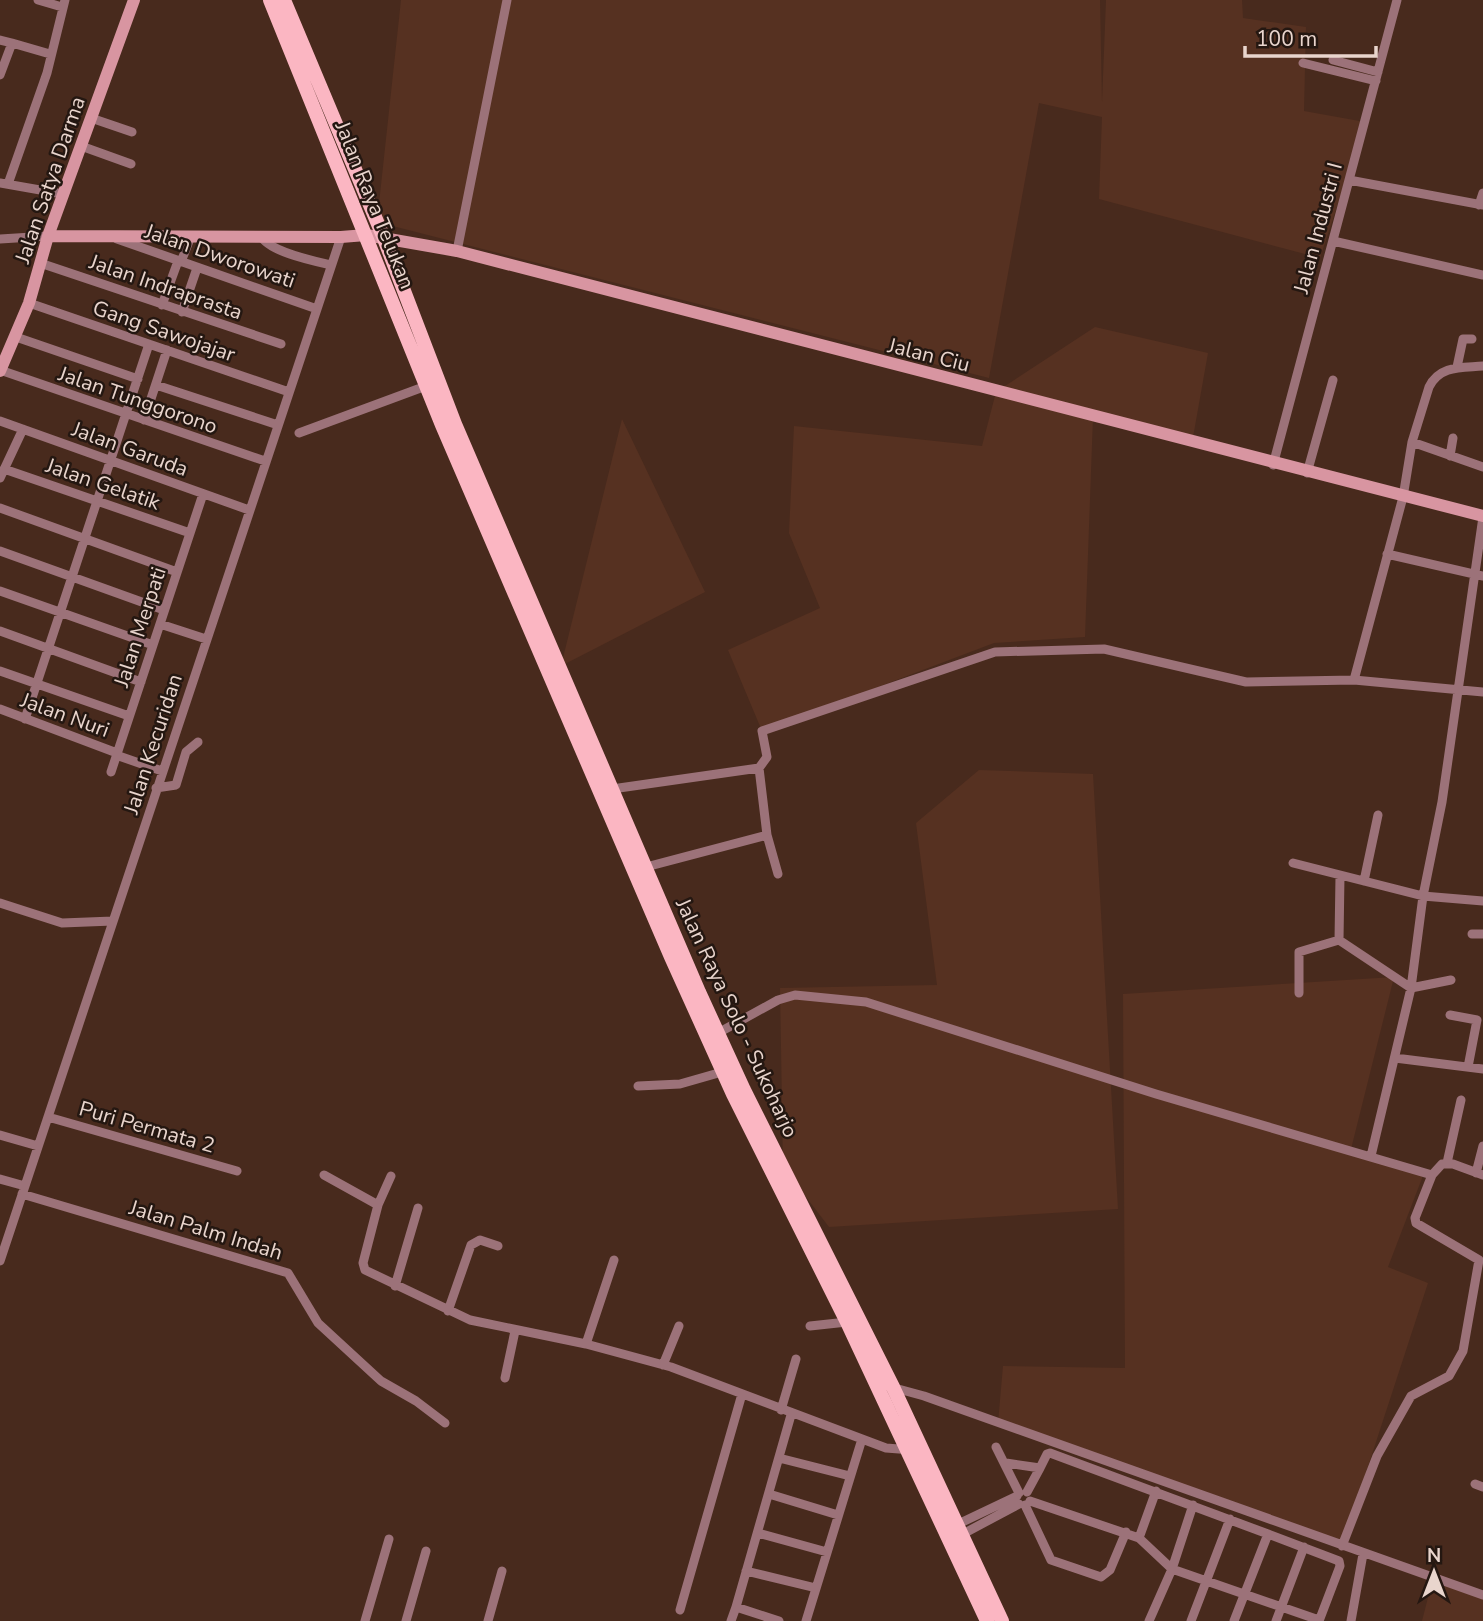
<svg xmlns="http://www.w3.org/2000/svg" width="1483" height="1621" font-family="'Nunito Sans',sans-serif">
<rect width="100%" height="100%" fill="#482a1d"/>
<path fill="#563121" d="M401 0H1100L1102 102 1106 0H1242L1243 18 1306 27 1304 111 1365 122 1320 258 1099 199 1102 117 1039 103 989 378 377 222Z
M1095 327 1208 353 1192 443 1093 417 1085 637 994 643 762 731 728 650 820 608 789 533 794 426 982 446 996 392Z
M622 419 705 592 561 666Z
M979 770 1093 774 1118 1209 829 1227 783 1167 780 988 937 985 916 823Z
M1394 977 1351 1149 1424 1173 1388 1267 1428 1283 1342 1546 998 1423 1003 1366 1125 1368 1123 994Z
M1433 1578 1483 1595V1621H1422Z"/>
<g fill="none" stroke-linecap="round" stroke-linejoin="round">
<path stroke="#9c7279" stroke-width="9" d="M38 0 62 7
M0 40 12 43 0 75
M12 43 50 54
M1333 60 1378 72
M1303 63 1376 81
M91 118 132 132
M81 146 131 164
M1349 180 1483 205
M0 183 63 194
M8 184 47 73 65 0
M1479 205 1483 193
M261 236C269 252 314 261 331 265
M0 239 48 236
M117 239 317 309
M1333 241 1483 275
M457 251 507 0
M181 262 191 236
M40 263 281 344
M29 303 289 392
M162 305 178 261
M182 312 197 268
M16 337 138 379
M1457 367 1463 339H1472
M0 370 265 461
M156 385 278 425
M144 420 167 350
M0 421 249 510
M299 433 426 386
M1412 442 1483 467
M1450 456 1453 438
M1273 465 1397 0
M4 469 190 533
M1307 473 1333 380
M0 478 23 429
M0 508 177 572
M0 551 164 610
M1387 554 1483 576
M0 591 153 645
M160 624 206 639
M0 631 141 682
M0 671 129 716
M1354 680 1403 497 1412 442 1429 387C1440 365 1462 368 1483 366
M0 709 117 753
M25 719 149 344
M116 755 162 771
M759 768 767 835 778 874
M111 772 203 494
M156 788 176 785 186 752 198 742
M612 789 759 768 767 757 762 731 995 652 1104 649 1246 682 1354 680 1483 692
M1293 863 1423 896 1483 901
M646 867 767 835
M1364 881 1378 815
M0 903 62 923 113 921
M1472 934H1483
M1339 940 1411 988 1451 980
M1339 940 1340 876
M1299 993V952L1339 940
M1450 1015 1477 1020 1468 1067
M718 1033 778 1000 795 995 866 1002 1156 1094 1432 1175
M1395 1058 1483 1069
M638 1086 680 1084 722 1072
M48 1117 237 1171
M0 1135 38 1146
M1371 1156 1411 988 1423 896 1442 802 1483 517
M1447 1163 1461 1100
M1476 1173 1483 1146
M324 1175 378 1205
M391 1176 378 1205 363 1263 365 1270 470 1320 586 1344 671 1367 886 1448 912 1450
M0 1179 25 1186
M22 1194 288 1273 318 1323 381 1381 416 1401 445 1423
M0 1261 341 237
M395 1286 418 1208
M448 1311 471 1245 480 1240 498 1246
M810 1326 847 1322
M586 1344 614 1260
M663 1365 679 1326
M505 1378 515 1331
M891 1387 924 1396 1483 1595
M781 1410 796 1359
M996 1447 1019 1493
M779 1458 850 1476
M1006 1463 1040 1468 1027 1492
M1040 1468 1047 1454 1050 1453 1268 1534
M1475 1484 1483 1487
M769 1494 838 1515
M1030 1501 1139 1538 1172 1569 1319 1620
M1025 1505 1051 1560 1101 1577 1110 1570 1126 1532
M956 1525 1017 1496
M758 1533 827 1552
M961 1535 1019 1504
M1139 1538 1156 1491
M1342 1546 1377 1456 1411 1396 1449 1376 1463 1351 1479 1260 1416 1223 1415 1218 1432 1175 1442 1164H1453L1483 1175
M746 1571 816 1588
M680 1610 742 1394
M365 1621 389 1539
M406 1621 426 1551
M488 1621 502 1571
M731 1621 736 1607
M779 1621 736 1607 791 1415
M806 1621 862 1439
M1149 1621 1172 1569 1193 1505
M1191 1621 1230 1519
M1234 1621 1268 1534 1339 1561 1340 1566 1319 1621
M1276 1621 1304 1547
M1351 1621 1363 1554"/>
<path stroke="#d895a1" stroke-width="12" d="M48 236 341 237 366 235 457 251 1483 516
M0 371 29 303 48 236 134 0"/>
<path stroke="#fbb6c2" stroke-width="14" d="M270 0 442 425 671 957 733 1094 847 1322 987 1621
M284 0 383 236 455 424 699 992 744 1090 893 1387 1002 1621"/>
</g>
<g text-anchor="middle" dominant-baseline="central" stroke-width="5" stroke-linejoin="round" paint-order="stroke">
<g font-size="21" fill="#e9d5cd" stroke="#241711">
<text transform="translate(50 180) rotate(-71)">Jalan Satya Darma</text>
<text transform="translate(375 205) rotate(68)">Jalan Raya Telukan</text>
<text transform="translate(1318 228) rotate(-75)">Jalan Industri I</text>
<text transform="translate(220 256) rotate(19)">Jalan Dworowati</text>
<text transform="translate(166 287) rotate(19)">Jalan Indraprasta</text>
<text transform="translate(164 331) rotate(19)">Gang Sawojajar</text>
<text transform="translate(929 355) rotate(14)">Jalan Ciu</text>
<text transform="translate(138 400) rotate(19)">Jalan Tunggorono</text>
<text transform="translate(130 449) rotate(20)">Jalan Garuda</text>
<text transform="translate(103 484) rotate(19)">Jalan Gelatik</text>
<text transform="translate(140 627) rotate(-72)">Jalan Merpati</text>
<text transform="translate(65 715) rotate(20)">Jalan Nuri</text>
<text transform="translate(153 744) rotate(-72)">Jalan Kecuridan</text>
<text transform="translate(737 1018) rotate(65)">Jalan Raya Solo - Sukoharjo</text>
<text transform="translate(147 1127) rotate(16)">Puri Permata 2</text>
<text transform="translate(206 1230) rotate(17)">Jalan Palm Indah</text>
</g>
</g>
<g transform="translate(1434 1572)" stroke="#241711" stroke-width="5" paint-order="stroke">
<path d="M0-5L12 26L0 18L-12 26Z" fill="#e9d5cd"/>
<text y="-10" font-size="19" font-weight="bold" text-anchor="middle" fill="#e9d5cd">N</text>
</g>
<path d="M1245 46v10h131v-10" fill="none" stroke="#e9d5cd" stroke-width="3.5"/>
<text x="1256" y="46" font-size="21" fill="#e9d5cd" stroke="#241711" stroke-width="5" paint-order="stroke">100 m</text>
</svg>
